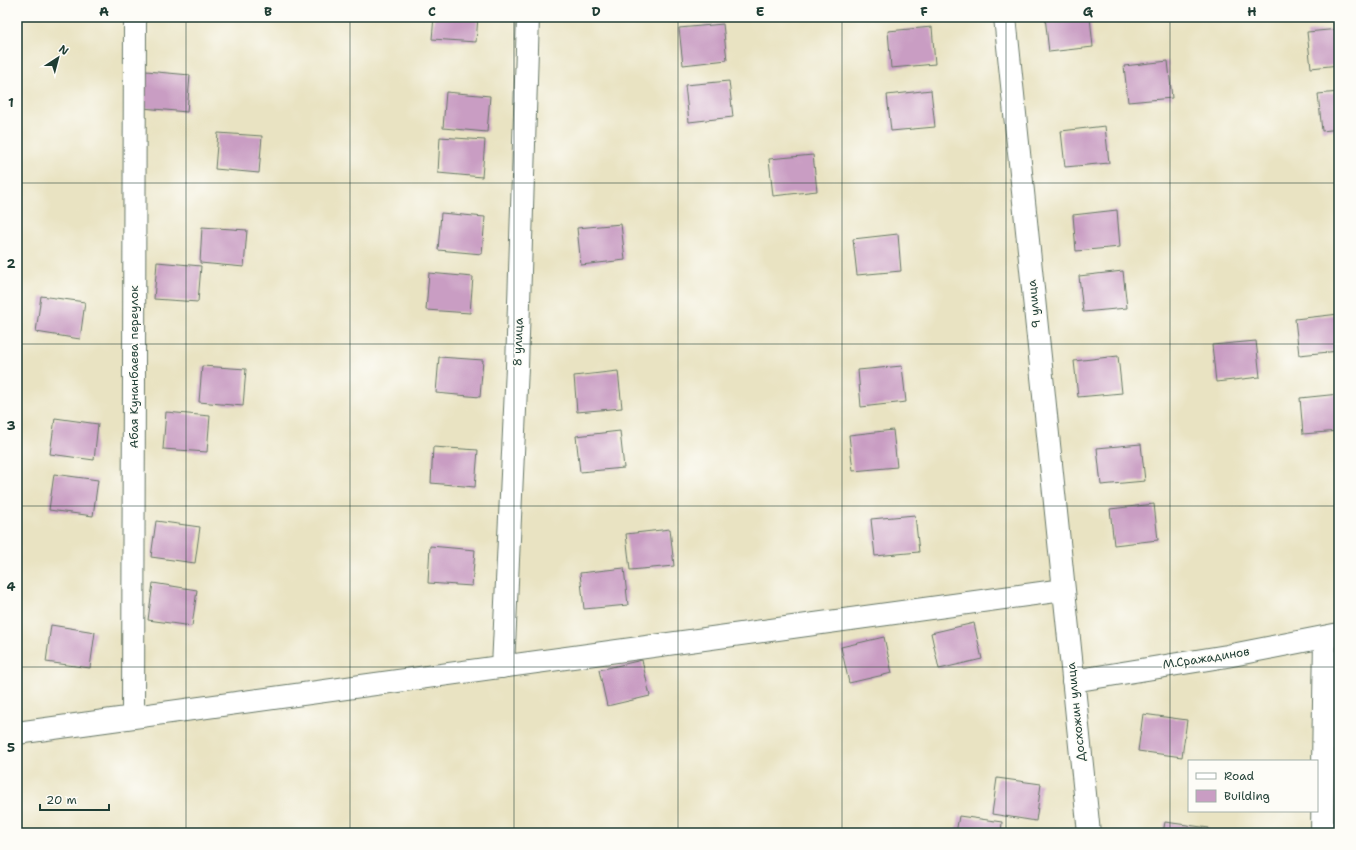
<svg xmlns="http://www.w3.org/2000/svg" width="1356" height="850" font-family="'Shantell Sans',sans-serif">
<rect width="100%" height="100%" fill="#fdfcf7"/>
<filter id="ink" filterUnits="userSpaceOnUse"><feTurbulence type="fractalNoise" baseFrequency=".025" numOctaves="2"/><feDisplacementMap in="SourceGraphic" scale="8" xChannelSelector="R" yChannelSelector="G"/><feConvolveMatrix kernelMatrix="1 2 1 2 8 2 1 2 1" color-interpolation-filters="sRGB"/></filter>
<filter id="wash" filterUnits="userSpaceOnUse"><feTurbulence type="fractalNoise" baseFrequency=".012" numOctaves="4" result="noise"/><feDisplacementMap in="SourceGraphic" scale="16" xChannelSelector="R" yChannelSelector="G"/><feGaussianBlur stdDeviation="0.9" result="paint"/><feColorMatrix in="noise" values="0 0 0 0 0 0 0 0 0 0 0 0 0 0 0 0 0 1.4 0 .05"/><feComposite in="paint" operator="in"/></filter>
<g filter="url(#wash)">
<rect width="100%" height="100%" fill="#e9e3c2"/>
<g id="blocks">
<path fill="#c99dc3" d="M434 17H478L476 42 432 39Z
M1045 17H1090L1093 47 1049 52Z
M723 24 727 60 683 65 679 28Z
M932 27 935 64 891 68 888 31Z
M1339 29V65L1311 68 1307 32Z
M1168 61 1172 98 1128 102 1124 66Z
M146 71 190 75 187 112 143 108Z
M729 81 733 117 689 122 685 85Z
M931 90 935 127 891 131 887 95Z
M446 92 490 96 487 132 443 128Z
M1339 92V129L1322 131 1318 94Z
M1105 126 1109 163 1065 167 1061 131Z
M218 133 262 136 259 173 215 169Z
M440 137 485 140 482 177 438 173Z
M813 155 817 191 773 196 769 159Z
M1117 210 1120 247 1076 251 1073 215Z
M441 213 485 217 482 254 438 250Z
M621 224 625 260 581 265 577 228Z
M202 227 247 230 244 267 200 263Z
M898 234 901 271 857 275 853 239Z
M157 262 201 266 198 302 154 299Z
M1336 270H1339V290H1338Z
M1123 271 1127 308 1083 312 1079 276Z
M429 273 473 277 470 313 426 310Z
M41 296 85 302 80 339 36 332Z
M1339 314V351L1299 355 1295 319Z
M1256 341 1260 377 1216 382 1212 345Z
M1118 356 1122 393 1078 397 1074 361Z
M439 357 483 360 480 397 436 393Z
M202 366 246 369 243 406 199 402Z
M902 366 906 402 861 407 858 370Z
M618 371 622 408 577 412 574 376Z
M1339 394V431L1303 434 1300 398Z
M166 412 210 416 207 452 163 449Z
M55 418 98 424 94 460 50 454Z
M893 430 897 467 853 471 849 435Z
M620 431 624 468 580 472 576 436Z
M1141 444 1145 481 1101 485 1097 448Z
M433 447 478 450 475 487 431 483Z
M54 474 98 480 93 516 49 510Z
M1154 504 1158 540 1114 545 1110 509Z
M915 515 919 552 875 556 871 519Z
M156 521 200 527 195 563 151 557Z
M670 529 674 566 630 570 626 534Z
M430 546 475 550 472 586 428 583Z
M624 568 628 605 584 609 580 573Z
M153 583 197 590 192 626 148 620Z
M974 623 982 659 939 669 931 633Z
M51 625 95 632 90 668 46 662Z
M884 637 892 673 849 683 841 647Z
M642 660 650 696 607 706 599 670Z
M1143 714 1187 720 1182 757 1138 751Z
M997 778 1041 784 1036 821 992 814Z
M959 816 1002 822 1001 833H956Z
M1165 822 1209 828 1208 833H1163Z"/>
</g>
</g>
<g filter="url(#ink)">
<use href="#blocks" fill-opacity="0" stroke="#676" stroke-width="1"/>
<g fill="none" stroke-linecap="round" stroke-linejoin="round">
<g stroke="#676" stroke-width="24">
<path id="minor" d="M1005 17 1089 833
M503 667 517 367 528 17
M1073 681 1227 656 1339 634
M133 717 135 17
M17 733 1063 590
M1322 833 1325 637"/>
</g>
<use href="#minor" stroke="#fff" stroke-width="22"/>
</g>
</g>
<path fill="none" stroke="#1f3d34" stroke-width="1" stroke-opacity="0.55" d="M186 17V833M350 17V833M514 17V833M678 17V833M842 17V833M1006 17V833M1170 17V833M17 183H1339M17 344H1339M17 506H1339M17 667H1339"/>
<g text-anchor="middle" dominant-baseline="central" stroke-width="3.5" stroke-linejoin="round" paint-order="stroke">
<g font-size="12" fill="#1f3d34" stroke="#fdfcf7">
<text transform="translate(1034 304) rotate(-96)">9 улица</text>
<text transform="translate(518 342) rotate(-88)">8 улица</text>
<text transform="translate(134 367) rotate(-90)">Абая Кунанбаева переулок</text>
<text transform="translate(1206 658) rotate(-9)">М.Сражадинов</text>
<text transform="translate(1076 712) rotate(-96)">Досхожин улица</text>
</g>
</g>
<rect width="1356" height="850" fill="none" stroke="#fdfcf7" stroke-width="44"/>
<rect x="1188" y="760" width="130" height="52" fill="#fdfcf7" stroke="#a4b0a9"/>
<rect x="1196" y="773" width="20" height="6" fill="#ffffff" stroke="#a4b0a9"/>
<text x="1224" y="780" font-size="12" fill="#1f3d34">Road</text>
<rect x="1196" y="790" width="20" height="12" fill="#c99dc3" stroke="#a4b0a9"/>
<text x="1224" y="800" font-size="12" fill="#1f3d34">Building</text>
<g transform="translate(58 58) rotate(36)" stroke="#fdfcf7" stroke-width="3" paint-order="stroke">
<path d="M0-3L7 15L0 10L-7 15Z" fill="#1f3d34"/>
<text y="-6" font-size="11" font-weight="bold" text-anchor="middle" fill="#1f3d34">N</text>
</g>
<path d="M40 804v6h69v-6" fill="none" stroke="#1f3d34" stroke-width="2"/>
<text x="46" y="804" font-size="12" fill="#1f3d34" stroke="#fdfcf7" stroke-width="3" paint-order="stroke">20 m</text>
<rect x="22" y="22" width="1312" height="806" fill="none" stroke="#1f3d34" stroke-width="1.5"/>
<g font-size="13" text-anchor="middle" font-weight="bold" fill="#1f3d34">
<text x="104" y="16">A</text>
<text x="268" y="16">B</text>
<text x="432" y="16">C</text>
<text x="596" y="16">D</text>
<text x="760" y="16">E</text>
<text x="924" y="16">F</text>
<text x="1088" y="16">G</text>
<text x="1252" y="16">H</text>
<text x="11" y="107">1</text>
<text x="11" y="268">2</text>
<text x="11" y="430">3</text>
<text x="11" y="591">4</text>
<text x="11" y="752">5</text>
</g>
</svg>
